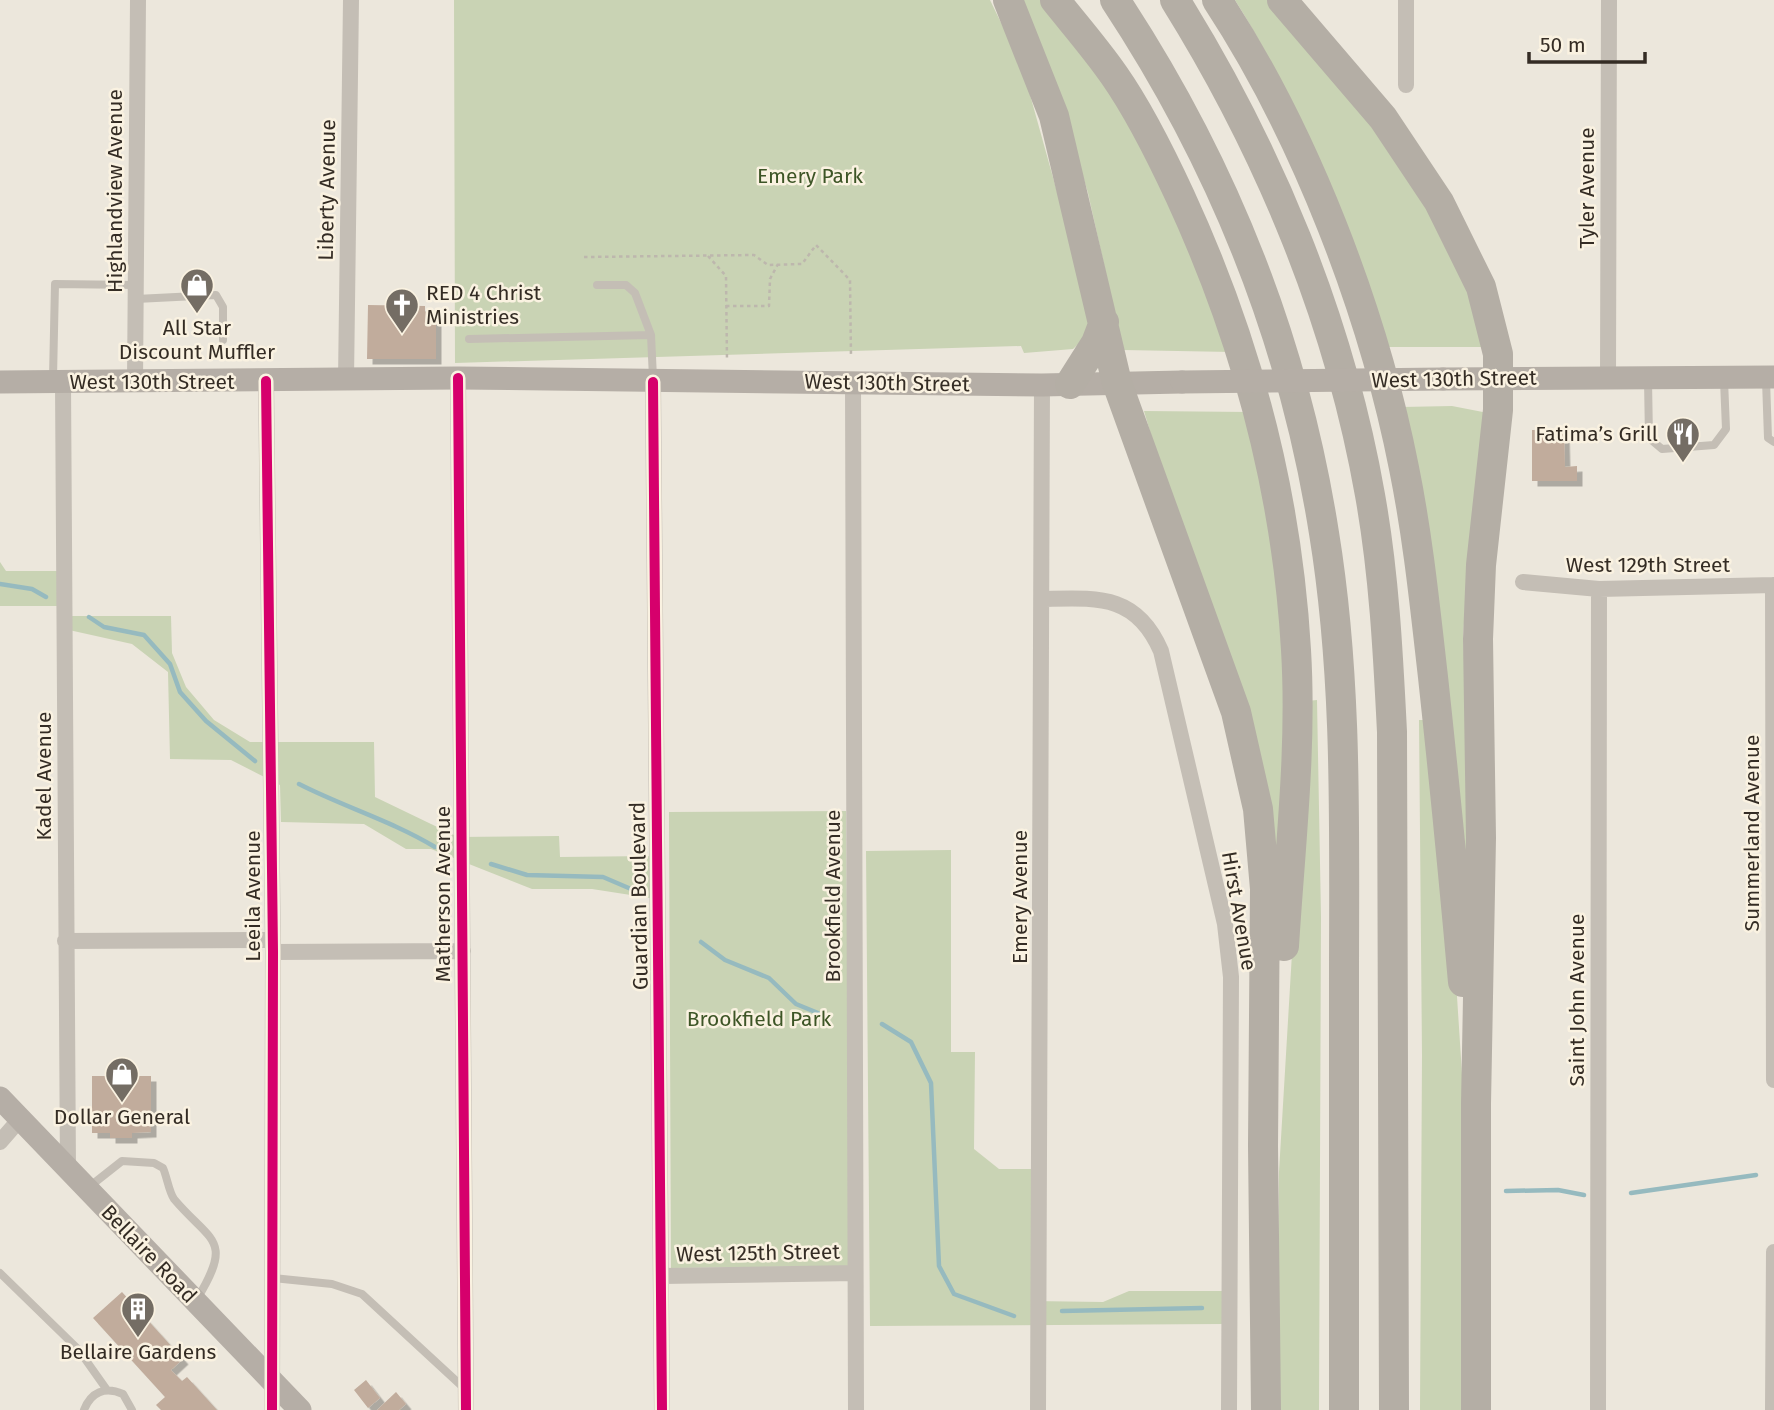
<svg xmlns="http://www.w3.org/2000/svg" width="1774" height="1410" font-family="'Fira Sans',sans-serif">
<defs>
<filter id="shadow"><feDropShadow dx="5.5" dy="5.5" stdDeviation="0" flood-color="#0004"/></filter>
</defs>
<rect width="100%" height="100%" fill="#ece7dc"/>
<path fill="#c9d3b4" d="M454 0H990L1022 66 1091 314 1087 336 1073 349 1024 353 1021 346 455 363Z
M1017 0H1045L1084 47 1154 165 1232 352 1123 350 1088 193 1057 88Z
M1235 0H1272L1387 133 1463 268 1488 347H1388C1348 226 1303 109 1235 0Z
M1452 406 1488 413 1469 554 1463 636 1472 807 1466 891 1402 407Z
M1144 411 1249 412 1280 571 1287 710 1276 949 1271 842Z
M0 562 6 571H60L61 606H0Z
M68 616H171L172 653 186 687 214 720 250 742H374L375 797 458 837 559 836 560 857 650 856V898L592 889H532L431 849H406L364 824 281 822 280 785 231 760 170 759 168 672 132 644 69 630Z
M1317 700 1321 917 1319 1410H1278L1279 1172 1307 701Z
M1419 720H1429L1456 981 1466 1136V1410H1420L1422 1055Z
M846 811 850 1266 671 1268 669 812Z
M951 850V1052H975L974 1149 999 1169H1034L1032 1301 1103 1302 1129 1291H1223L1222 1324 870 1326 866 851Z"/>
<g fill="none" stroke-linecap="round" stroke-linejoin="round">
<path stroke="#96babf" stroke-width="4.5" d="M0 584 32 589 46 597
M89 617 104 627 144 635 170 664 180 692 206 721 255 761
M299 784C344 807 392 821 435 847
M491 864 527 875 603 877 638 892
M701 942 725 960 769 978 796 1004 818 1013
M882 1024 911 1042 931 1083 939 1266 954 1294 1014 1316
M1506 1191 1558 1190 1584 1195
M1631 1193 1756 1175
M1062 1311 1202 1308"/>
</g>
<path fill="#c1ac9c" filter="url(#shadow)" d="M368 305 425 306V312H436V359H367Z
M1564 429 1565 467 1577 466V481H1532V430Z
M92 1076H151V1132L132 1133V1138H110V1133H92Z
M122 1292 183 1359 171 1370 182 1381 187 1377 217 1410H161L156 1405 165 1397 93 1318Z
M366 1380 380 1398 368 1408 354 1390Z
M396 1392 406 1404 399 1410H377Z"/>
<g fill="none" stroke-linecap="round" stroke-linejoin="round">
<path stroke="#bdb7ad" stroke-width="2.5" stroke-dasharray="3.5 3.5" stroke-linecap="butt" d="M708 256 726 276 727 361
M584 257 754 255 768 265 802 264 816 245 850 280 851 357
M726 306H769L770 279 778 264"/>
<path stroke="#c4beb5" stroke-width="8" d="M597 285H626L635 293 651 335
M136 299 216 295 223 307V340
M469 339 651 335 653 378
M53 378 55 284 136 285
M1648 380 1649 438 1662 449 1714 445 1726 429 1724 380
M1766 380 1768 438 1774 442
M89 1187 122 1161 154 1163 163 1168C167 1177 169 1192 174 1199 211 1243 234 1238 197 1299
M0 1273 78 1349 107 1390
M273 1278 332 1284 362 1294 465 1389
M84 1410C91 1392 105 1386 123 1394L132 1410"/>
<path stroke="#c4beb5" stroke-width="16" d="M1406 85V0
M1608 376 1609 0
M458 378 466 1410
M346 380 351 0
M266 381 273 952 272 1410
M653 382 662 1410
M853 382 856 1410
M63 383 68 1170
M135 383 138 0
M1523 582 1599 589 1774 585
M1773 585 1774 1080
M1042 599C1096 598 1136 593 1161 651L1225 924 1231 977 1229 1410
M65 941 273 940
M273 952 463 951
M0 1142 20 1119
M662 1276 855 1273
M1038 1410 1042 385
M1598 1410 1599 589
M1773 1410 1774 1252"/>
<path stroke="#b5aea6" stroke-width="23" d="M1443 379 1774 377
M0 382 458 378 1042 385 1182 382
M0 1098 300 1410"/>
<path stroke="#b4aea5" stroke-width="30" d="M1008 0 1054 116 1117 383 1236 712 1258 809 1265 889 1263 1146 1266 1410
M1055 0C1075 25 1096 49 1114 75 1140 112 1161 155 1180 196 1246 339 1287 493 1296 650 1302 748 1290 848 1284 946
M1115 0C1222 162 1294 342 1324 533 1348 680 1344 830 1344 979 1344 1122 1344 1266 1344 1410
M1175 0C1269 151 1339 319 1370 495 1384 573 1388 652 1392 732L1394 1410
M1217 0C1305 134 1373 311 1404 468 1418 537 1425 607 1433 677 1444 779 1454 880 1463 982
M1282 0 1383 118 1439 202 1481 287 1498 354V410L1481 565 1478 639 1481 838 1476 1104V1410
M1070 384 1096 343 1104 322"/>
<path stroke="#b5aea6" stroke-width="23" d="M1182 382 1443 379"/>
<g stroke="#faf2e1" stroke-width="15">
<path id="cycleway" d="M458 378 466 1410
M266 381 273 952 272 1410
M653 382 662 1410"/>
</g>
<use href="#cycleway" stroke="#d6006c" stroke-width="10"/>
</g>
<defs>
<g id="shop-pin" transform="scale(1.75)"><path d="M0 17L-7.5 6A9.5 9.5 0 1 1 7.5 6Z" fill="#746d64" stroke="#faf2e1"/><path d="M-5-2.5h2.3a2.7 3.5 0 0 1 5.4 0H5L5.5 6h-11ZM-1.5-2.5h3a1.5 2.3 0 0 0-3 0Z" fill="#fff"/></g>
<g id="church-pin" transform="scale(1.75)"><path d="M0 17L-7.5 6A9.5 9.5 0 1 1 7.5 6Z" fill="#746d64" stroke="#faf2e1"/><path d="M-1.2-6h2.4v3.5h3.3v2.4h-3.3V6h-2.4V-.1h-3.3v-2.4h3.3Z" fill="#fff"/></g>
<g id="restaurant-pin" transform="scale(1.75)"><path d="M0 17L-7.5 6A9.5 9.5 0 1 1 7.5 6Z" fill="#746d64" stroke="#faf2e1"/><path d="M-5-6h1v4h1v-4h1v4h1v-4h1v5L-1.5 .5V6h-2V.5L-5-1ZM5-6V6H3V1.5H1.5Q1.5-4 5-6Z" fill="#fff"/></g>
<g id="building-pin" transform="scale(1.75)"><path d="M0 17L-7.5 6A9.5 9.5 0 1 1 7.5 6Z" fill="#746d64" stroke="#faf2e1"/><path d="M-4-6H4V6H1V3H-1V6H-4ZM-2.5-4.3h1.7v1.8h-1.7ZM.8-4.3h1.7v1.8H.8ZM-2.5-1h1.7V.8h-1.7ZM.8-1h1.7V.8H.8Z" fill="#fff"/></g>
</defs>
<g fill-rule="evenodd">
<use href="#shop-pin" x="197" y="285"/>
<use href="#church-pin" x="402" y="305"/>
<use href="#restaurant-pin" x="1683" y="434"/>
<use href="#shop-pin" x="122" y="1074"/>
<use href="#building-pin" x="138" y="1309"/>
</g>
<g text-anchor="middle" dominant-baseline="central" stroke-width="5" stroke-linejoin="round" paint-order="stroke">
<g font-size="21" fill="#3d5526" stroke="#faf2e1">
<text x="810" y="176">Emery Park</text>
<text x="759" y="1019">Brookfield Park</text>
</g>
<g font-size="21" fill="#342c24" stroke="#faf2e1">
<text transform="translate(1587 188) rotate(-90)">Tyler Avenue</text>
<text transform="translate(327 190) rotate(-89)">Liberty Avenue</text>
<text transform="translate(115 191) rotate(-90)">Highlandview Avenue</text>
<text transform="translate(1454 379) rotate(-1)">West 130th Street</text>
<text x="152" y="382">West 130th Street</text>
<text transform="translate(887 383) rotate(1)">West 130th Street</text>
<text x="1648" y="565">West 129th Street</text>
<text transform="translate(44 776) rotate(-90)">Kadel Avenue</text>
<text transform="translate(1752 833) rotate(-90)">Summerland Avenue</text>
<text transform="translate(443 894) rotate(-90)">Matherson Avenue</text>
<text transform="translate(253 896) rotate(-90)">Leeila Avenue</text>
<text transform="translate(639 896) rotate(-91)">Guardian Boulevard</text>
<text transform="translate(833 896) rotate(-90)">Brookfield Avenue</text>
<text transform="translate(1020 897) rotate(-90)">Emery Avenue</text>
<text transform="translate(1239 911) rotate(80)">Hirst Avenue</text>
<text transform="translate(1577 1000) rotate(-90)">Saint John Avenue</text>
<text transform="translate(758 1253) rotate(-1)">West 125th Street</text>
<text transform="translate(149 1254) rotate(46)">Bellaire Road</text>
</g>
<g font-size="21" fill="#342c24" stroke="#faf2e1">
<text x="426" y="293" text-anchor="start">RED 4 Christ<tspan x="426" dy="24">Ministries</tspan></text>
<text x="197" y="328">All Star<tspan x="197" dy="24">Discount Muffler</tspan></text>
<text x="1658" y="434" text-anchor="end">Fatima’s Grill</text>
<text x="122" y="1117">Dollar General</text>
<text x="138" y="1352">Bellaire Gardens</text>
</g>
</g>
<path d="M1529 52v10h116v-10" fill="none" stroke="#342c24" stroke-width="3.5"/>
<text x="1540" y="52" font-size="21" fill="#342c24" stroke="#faf2e1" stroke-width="5" paint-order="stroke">50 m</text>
</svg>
